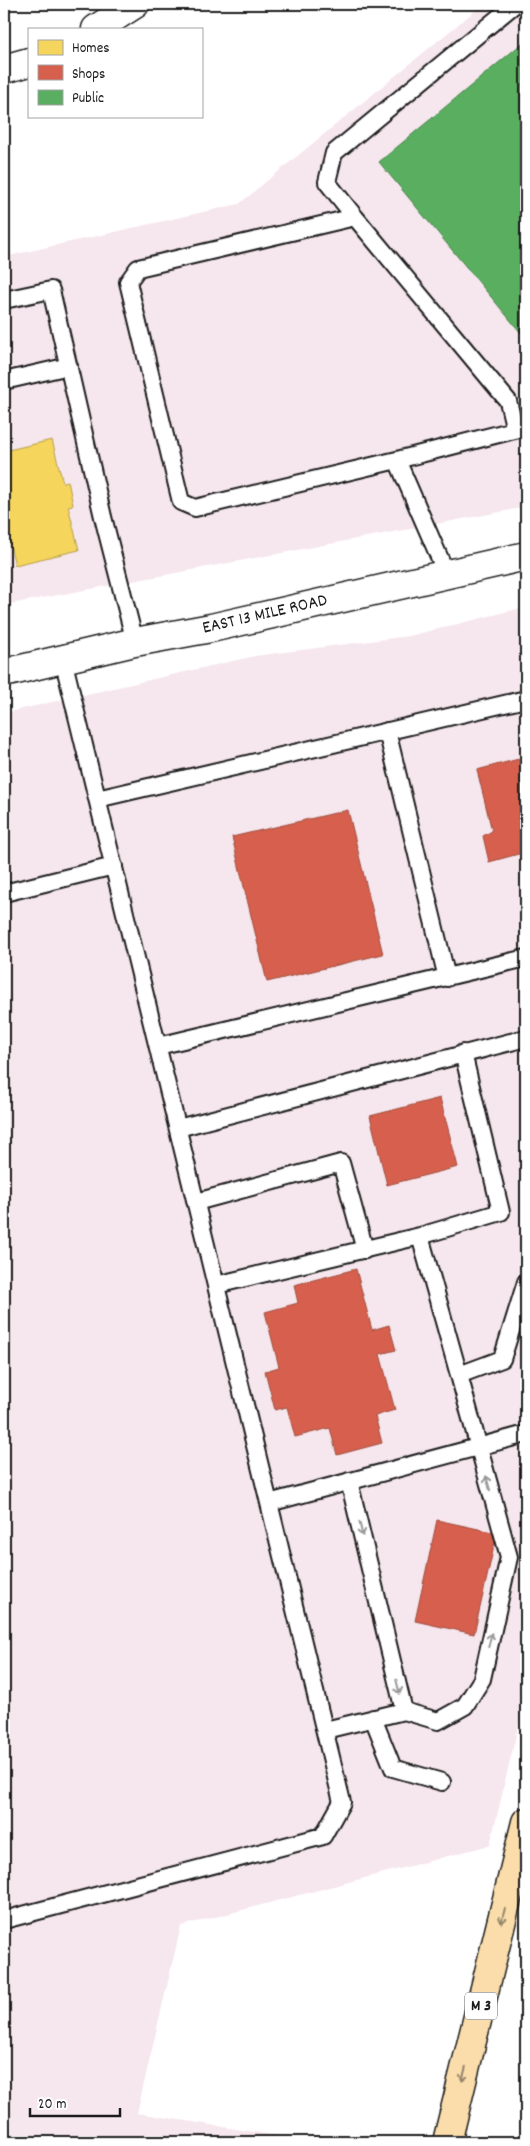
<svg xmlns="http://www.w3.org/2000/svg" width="530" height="2146" font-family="Dekko,sans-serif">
<rect width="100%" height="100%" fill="#fff"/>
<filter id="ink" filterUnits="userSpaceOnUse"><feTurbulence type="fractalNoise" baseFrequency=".02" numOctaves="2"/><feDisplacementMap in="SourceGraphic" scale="10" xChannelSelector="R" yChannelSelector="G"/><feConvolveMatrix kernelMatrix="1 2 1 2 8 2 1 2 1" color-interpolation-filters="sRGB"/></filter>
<g filter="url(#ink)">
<path fill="#f6e6ed" d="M483 4H526V507L5 605 4 257 239 204Z
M526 607V1693L490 1845 181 1926 137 2113 317 2142H4V713L255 656 409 636Z"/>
<path fill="#f6d55c" stroke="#b59e49" d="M52 440 63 483 68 481 73 505 68 506 79 550 15 565 4 522V451Z"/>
<path fill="#d6604d" stroke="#9e4c3e" d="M526 757V852L489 862 483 836 492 831 477 770Z
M348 810 383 954 267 982 232 837Z
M440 1098 458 1167 387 1185 370 1116Z
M356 1269 372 1330 389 1325 396 1350 380 1354 395 1410 375 1416 382 1443 337 1455 330 1428 295 1437 287 1407 275 1410 265 1371 279 1367 265 1312 298 1303 294 1285Z
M437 1520 497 1533 474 1634 415 1621Z"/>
<path fill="#5aae61" stroke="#47824c" d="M526 40V339L379 162Z"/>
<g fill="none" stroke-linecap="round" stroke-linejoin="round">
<g stroke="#1c1c1c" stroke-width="20">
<path id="lane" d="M355 217 508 401 515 430
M4 300 51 290 103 517 135 642
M4 381 69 366
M397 460 526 427
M447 575 397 460 195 508 181 502 128 282 138 268 355 217 327 182 334 153 515 4
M387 731 447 978
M97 799 526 699
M4 893 114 866
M158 1046 526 958
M463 1053 501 1212 420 1236 459 1375 502 1359 526 1282
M178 1128 526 1038
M196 1202 341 1163 365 1250
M216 1285 420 1236
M349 1481 404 1711 438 1721 465 1706 482 1679 509 1557 459 1375
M269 1503 526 1434
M373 1718 393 1768 442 1782
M325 1730 404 1711
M4 1920 323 1836 342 1802 63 659"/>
</g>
<g stroke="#1c1c1c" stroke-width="31">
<path id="street" d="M96 29 135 4
M4 69 29 62"/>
</g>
<g stroke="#1c1c1c" stroke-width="31">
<path id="secondary" d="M4 673 135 642 211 628 526 556"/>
</g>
<g stroke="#1c1c1c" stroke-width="31">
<path id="primary" d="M447 2142 526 1822"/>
</g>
<use href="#lane" stroke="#fff" stroke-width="16"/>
<use href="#street" stroke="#fff" stroke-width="28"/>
<use href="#secondary" stroke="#fff" stroke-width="28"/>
<use href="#primary" stroke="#faddab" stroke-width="28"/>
</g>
<defs><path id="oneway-shaft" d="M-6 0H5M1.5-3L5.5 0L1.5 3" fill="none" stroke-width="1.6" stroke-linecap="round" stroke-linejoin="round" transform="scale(1.25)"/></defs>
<g stroke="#999">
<use href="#oneway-shaft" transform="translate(488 1483) rotate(-106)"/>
<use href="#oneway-shaft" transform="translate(361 1529) rotate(77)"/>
<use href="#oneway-shaft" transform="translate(490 1640) rotate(-77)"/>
<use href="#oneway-shaft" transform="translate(398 1687) rotate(77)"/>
</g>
<g stroke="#96866b">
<use href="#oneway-shaft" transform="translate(503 1916) rotate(104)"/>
<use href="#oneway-shaft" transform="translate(464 2074) rotate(104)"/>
</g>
</g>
<g text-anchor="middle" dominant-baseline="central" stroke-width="5" stroke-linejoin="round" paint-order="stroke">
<rect fill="#fff" stroke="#606060" stroke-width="1" x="465" y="1992.5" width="32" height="27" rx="4"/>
<g font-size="16" font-weight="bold" fill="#1c1c1c">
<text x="481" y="2006">M 3</text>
</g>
<g font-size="18" fill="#1c1c1c" stroke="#fff">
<text transform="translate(265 615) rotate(-13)">EAST 13 MILE ROAD</text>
</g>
</g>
<rect width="530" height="2146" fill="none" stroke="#fff" stroke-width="20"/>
<rect x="10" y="10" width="510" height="2126" fill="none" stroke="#1c1c1c" stroke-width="2" filter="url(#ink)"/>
<rect x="28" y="28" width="175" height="90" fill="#ffffff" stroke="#a4a4a4"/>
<rect x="38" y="40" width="25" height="15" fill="#f6d55c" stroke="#a4a4a4"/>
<text x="72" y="52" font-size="15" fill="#1c1c1c">Homes</text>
<rect x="38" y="65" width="25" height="15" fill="#d6604d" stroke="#a4a4a4"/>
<text x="72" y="78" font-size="15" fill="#1c1c1c">Shops</text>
<rect x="38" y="90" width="25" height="15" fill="#5aae61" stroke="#a4a4a4"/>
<text x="72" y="102" font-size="15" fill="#1c1c1c">Public</text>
<path d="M30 2108v8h90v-8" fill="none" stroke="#1c1c1c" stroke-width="2.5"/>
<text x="38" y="2108" font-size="15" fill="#1c1c1c" stroke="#ffffff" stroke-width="4" paint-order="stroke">20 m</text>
</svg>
